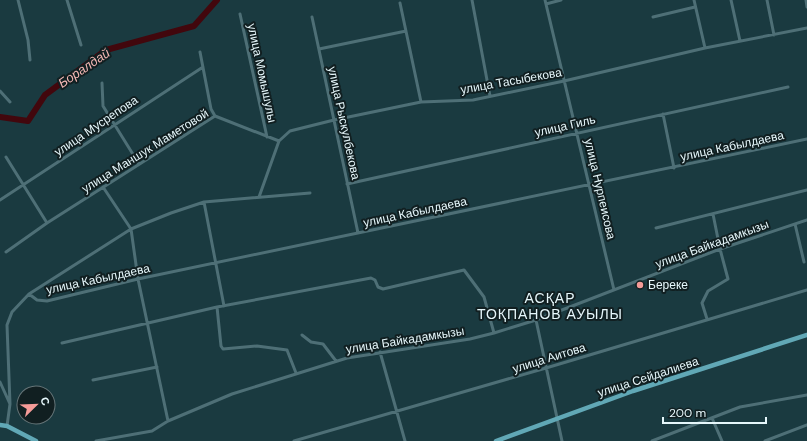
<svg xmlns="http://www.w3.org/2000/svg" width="807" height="441" font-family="'DM Sans',sans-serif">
<rect width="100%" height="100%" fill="#1a3a40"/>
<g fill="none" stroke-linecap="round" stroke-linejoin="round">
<path stroke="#42070d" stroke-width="6" d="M0 117 28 121 45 95 106 50 194 26 217 0"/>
<path stroke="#4e6f76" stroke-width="3" d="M18 0 28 40 30 60
M67 0 81 45
M472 0 490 96
M545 0 614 290
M694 0 705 48
M731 0 740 41
M767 0 774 35
M806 0 807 7
M400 3 421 102
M546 4 561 0
M240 14 267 137
M312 17 358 233
M653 17 695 7
M319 49 406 31
M200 52 211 109 215 116
M102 83 103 106 139 164
M0 91 10 102
M663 114 674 168
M215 116 279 141
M6 157 47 223
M347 184 788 87
M103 187 131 229 138 279 168 421
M259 197 279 141 290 131 334 120 421 102 473 100 564 81 705 48 807 28
M0 200 203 67
M204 202 224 306
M795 224 804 262
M656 228 807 190
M6 252 47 223 215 116
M29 294 37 300 47 301 138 279 807 139
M217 307 221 346 223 349 257 346 287 350 296 373
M707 319 702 303 708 291 728 279 720 249 713 214
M536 320 562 441
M302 335 311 342 323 344 336 361
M62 343 217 307 371 278 375 280 378 287 383 289 464 270 484 297 494 333
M380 352 405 441
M93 380 157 367
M0 382 10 404 7 426
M10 404 7 325 12 312 29 294 131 229 171 213 204 202 310 193
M712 418 722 441
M96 441 152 431 168 421 232 394 347 358 470 339 494 333 536 320 720 249 807 220
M294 441 546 368 807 290
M652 441 740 407 807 395
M765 441 807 425"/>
<path stroke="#61a8b6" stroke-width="4.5" d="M0 425 7 426 36 441
M496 441 633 391 807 335"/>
</g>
<circle fill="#f59b98" stroke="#111f21" stroke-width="1.5" cx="640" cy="285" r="4"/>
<g text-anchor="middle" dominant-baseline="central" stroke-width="4" stroke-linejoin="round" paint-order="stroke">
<g font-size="12" fill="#e6f7fb" stroke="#111f21">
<text transform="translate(262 73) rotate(78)">улица Момышулы</text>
<text transform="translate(511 81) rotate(-10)">улица Тасыбекова</text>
<text transform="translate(344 123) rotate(78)">улица Рыскулбекова</text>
<text transform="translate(96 126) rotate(-34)">улица Мусрепова</text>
<text transform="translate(565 126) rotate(-13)">улица Гиль</text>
<text transform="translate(732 146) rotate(-12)">улица Кабылдаева</text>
<text transform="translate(145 151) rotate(-32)">улица Маншук Маметовой</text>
<text transform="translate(600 189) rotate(77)">улица Нурпеисова</text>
<text transform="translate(415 212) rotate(-12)">улица Кабылдаева</text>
<text transform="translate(712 244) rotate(-20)">улица Байкадамкызы</text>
<text transform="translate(98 279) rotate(-12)">улица Кабылдаева</text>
<text transform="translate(405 340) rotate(-9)">улица Байкадамкызы</text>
<text transform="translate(549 358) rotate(-17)">улица Аитова</text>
<text transform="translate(648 377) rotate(-18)">улица Сейдалиева</text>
</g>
<g font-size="12" fill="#e6f7fb" stroke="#111f21" text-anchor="start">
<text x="648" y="285">Береке</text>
</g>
<g font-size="13" font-style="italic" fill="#f3b7b4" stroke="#111f21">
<text transform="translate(84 68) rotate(-34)">Боралдай</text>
</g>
<g font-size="14" letter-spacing="1" fill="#e6f7fb" stroke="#111f21">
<text x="550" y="298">АСҚАР<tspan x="550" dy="16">ТОҚПАНОВ АУЫЛЫ</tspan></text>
</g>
</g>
<g transform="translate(36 405) rotate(67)"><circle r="19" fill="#111f21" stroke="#667578"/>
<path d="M0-3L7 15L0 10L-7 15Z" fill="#f59b98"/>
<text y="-6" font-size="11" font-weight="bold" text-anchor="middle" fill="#e6f7fb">С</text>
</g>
<path d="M663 417v6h103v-6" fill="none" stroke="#e6f7fb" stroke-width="2"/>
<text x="669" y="417" font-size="12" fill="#e6f7fb" stroke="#111f21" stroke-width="3" paint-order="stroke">200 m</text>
</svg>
